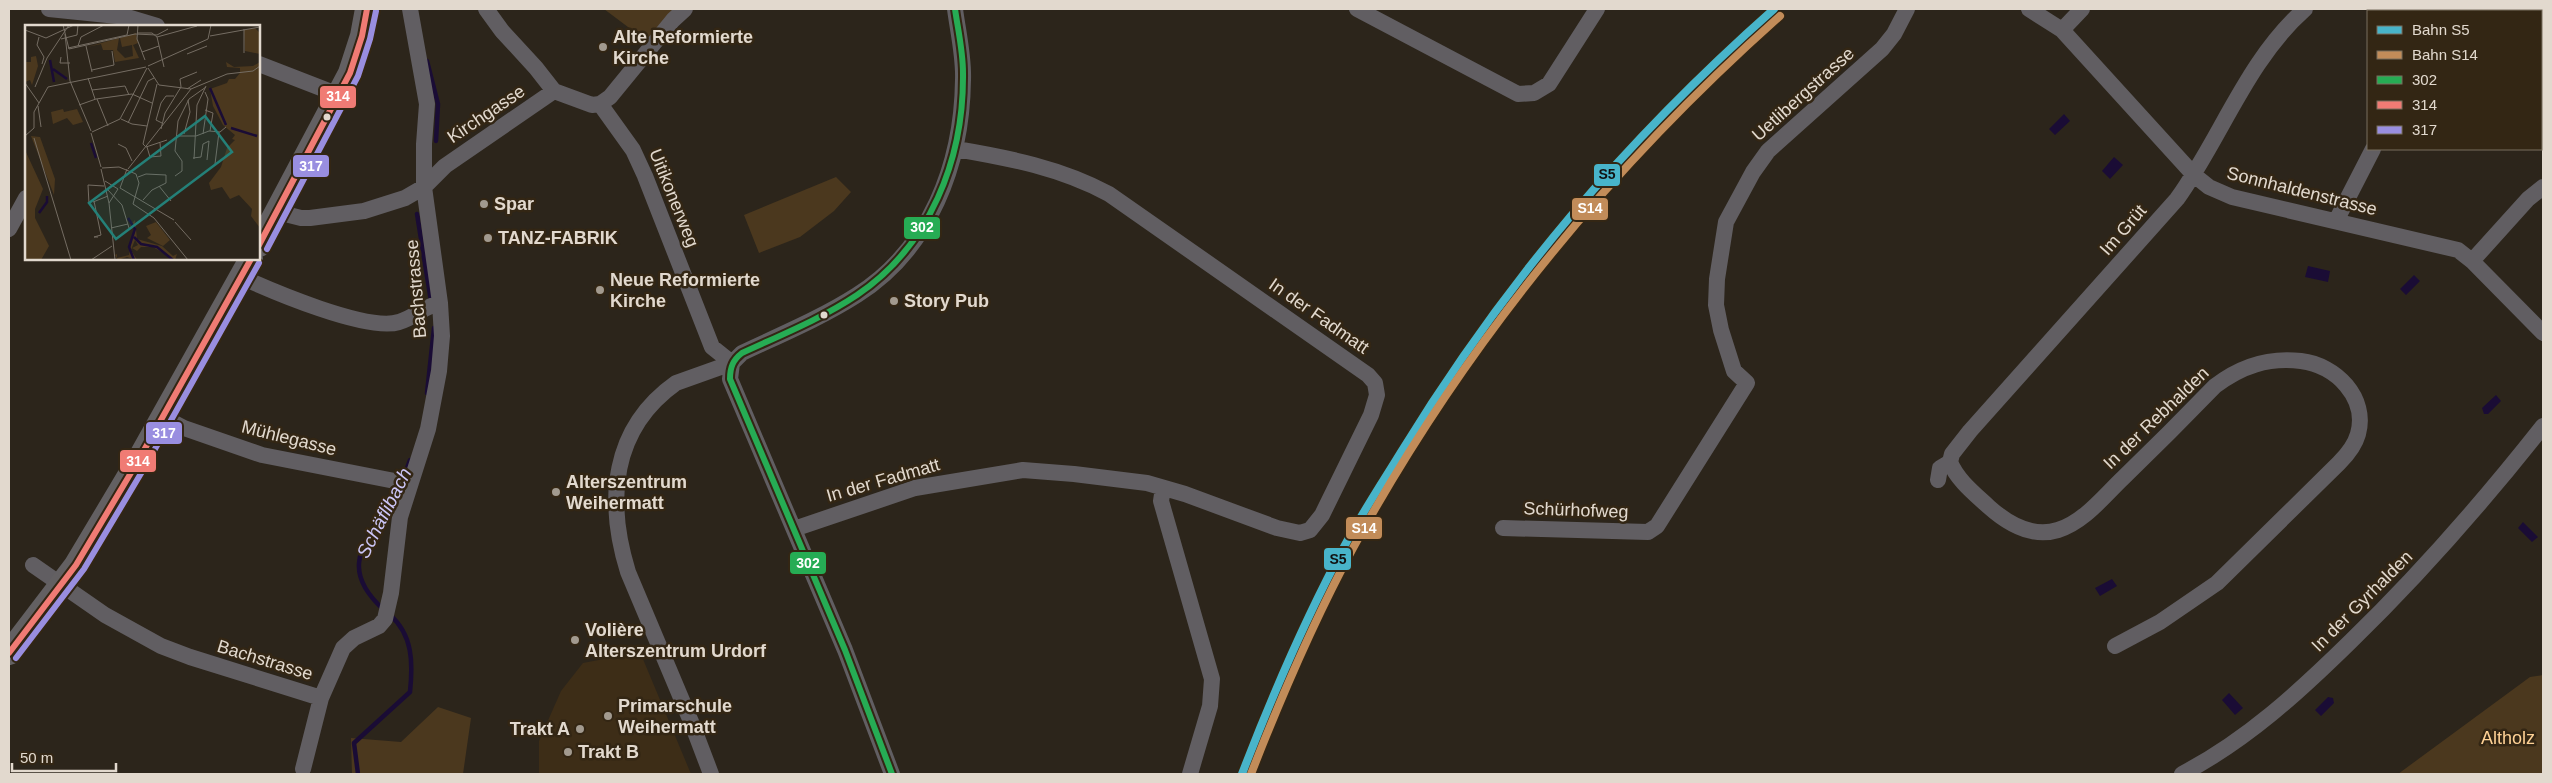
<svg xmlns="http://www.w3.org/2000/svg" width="2552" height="783" font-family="Helvetica,sans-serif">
<rect width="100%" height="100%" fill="#2c251b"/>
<path fill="#3d2d17" d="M640 652 691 774H539V741L561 691 583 663Z"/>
<path fill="#4b381e" d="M604 9H677L648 42Z
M836 177 851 192 834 211 800 237 759 253 744 215Z
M2543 675V774H2398L2530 677Z
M438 707 471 718 463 774H352L351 738 401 742Z"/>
<path fill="#1a0c35" d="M2064 114 2070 121 2055 135 2049 129Z
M2114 157 2123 165 2110 179 2102 171Z
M2308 266 2330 271 2328 282 2305 277Z
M2414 275 2420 281 2406 295 2400 289Z
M2496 395 2501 401 2488 414H2484L2482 408Z
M2523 522 2538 537 2532 542 2518 528Z
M2112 579 2117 586 2100 596 2095 588Z
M2229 693 2243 708 2235 715 2222 700Z
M2328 697 2333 698 2334 703 2321 716 2315 710Z"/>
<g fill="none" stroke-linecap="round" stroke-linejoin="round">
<path stroke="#1a0c35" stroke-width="4.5" d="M427 61 438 104 436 141
M417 214 431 301
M427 393 434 328
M403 479 410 460
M384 610C342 572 360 549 385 508 390 500 398 496 401 486
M358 774 354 743 410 692C413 663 413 635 390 615"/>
<path stroke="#615e62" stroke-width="16" d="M49 9 127 17 157 26
M486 9 502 31 536 68 554 91 592 105 600 104 610 97 673 20 685 9
M1357 9 1518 94 1534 93 1549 84 1597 9
M2029 9 2062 30 2194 175 2209 187 2232 197 2458 250 2472 261 2543 333
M2541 26 2543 24
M2062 30 2082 9
M259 64 339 95
M600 104 633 150 645 176 712 347 732 363
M277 212 301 218H310L364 211 405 198 424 187 445 166 554 91
M2336 221 2373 149
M9 229 26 198
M2472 261 2528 199 2543 187
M241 277C272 291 367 332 399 322 414 318 424 306 440 303
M732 363 730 379 845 650 892 774
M163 417 184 428 262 455 410 484
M1950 462C1957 480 1975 494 1989 507 2008 524 2032 538 2058 530 2084 522 2104 496 2123 478 2154 448 2185 417 2215 386 2241 366 2268 357 2301 361 2336 365 2368 398 2358 434 2355 445 2347 455 2339 463L2217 583 2160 622 2115 646
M1950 462 1952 454 1970 431 2177 199C2221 138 2247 60 2305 9
M1938 480 1940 468 1950 462
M1163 488 1161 501 1212 679 1210 706 1190 774
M1503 528 1648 532 1657 526 1747 383 1734 371 1721 330 1716 305 1717 279 1726 222 1753 172 1768 151 1882 49 1894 34 1907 9
M794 529 915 488 1023 470 1074 474 1147 483 1185 494 1277 528 1300 533 1310 530 1322 515 1371 415 1377 395 1375 383 1368 375 1109 194C1061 168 1009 158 956 149
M33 565 105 615 161 646 190 657 321 698
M303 769 321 698 343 648 354 638 379 626 385 619 391 593 400 517 428 429 439 371 442 336 440 303 424 187V144L427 104 410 9
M711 774 692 724 628 572C606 501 611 429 676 383L732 363 742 353C780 335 821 318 857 295 930 249 962 164 963 80 964 57 958 32 955 9
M2182 774C2247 740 2299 692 2351 641 2420 574 2483 502 2543 426"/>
<path stroke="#636062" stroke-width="24" d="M259 245 350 73 362 36 367 9
M9 653 76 565 138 461 251 259"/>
<g stroke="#332614" stroke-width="10">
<path id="bus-1" d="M892 774 845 650 730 379C730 367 733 360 742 353 781 335 821 319 857 295 930 246 964 159 963 73 963 51 958 30 955 9"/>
</g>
<g stroke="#332614" stroke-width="10">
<path id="bus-2" d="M259 245 350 73 362 36 367 9
M9 653 76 565 138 461 251 259"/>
</g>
<g stroke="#332614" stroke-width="10">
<path id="bus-3" d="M267 249 358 76 370 39 376 11
M16 658 84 569 146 465 259 263"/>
</g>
<use href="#bus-1" stroke="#26ac54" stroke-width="6"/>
<use href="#bus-2" stroke="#f07b74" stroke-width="6"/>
<use href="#bus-3" stroke="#998ee0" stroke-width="6"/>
<g stroke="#332614" stroke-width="11">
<path id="rail-1" d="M1242 774C1272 696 1305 619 1345 545 1362 513 1382 483 1401 452 1506 281 1624 142 1774 9"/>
</g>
<g stroke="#332614" stroke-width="11">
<path id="rail-2" d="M1251 774C1281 697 1314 620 1353 548 1464 345 1608 169 1780 16"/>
</g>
<use href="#rail-1" stroke="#48b4ca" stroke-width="8"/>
<use href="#rail-2" stroke="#c28c59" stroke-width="8"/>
</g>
<g fill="#a29a8f" stroke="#332614" stroke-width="2">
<circle cx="603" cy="47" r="5"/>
<circle cx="484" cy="204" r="5"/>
<circle cx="488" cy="238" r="5"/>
<circle cx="600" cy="290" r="5"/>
<circle cx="894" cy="301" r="5"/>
<circle cx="556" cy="492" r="5"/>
<circle cx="575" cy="640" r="5"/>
<circle cx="608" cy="716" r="5"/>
<circle cx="580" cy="729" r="5"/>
<circle cx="568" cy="752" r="5"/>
</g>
<g fill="#e2d9ce" stroke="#332614" stroke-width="2">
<circle cx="327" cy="117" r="4.5"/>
<circle cx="824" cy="315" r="4.5"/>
</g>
<g text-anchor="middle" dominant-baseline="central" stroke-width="5" stroke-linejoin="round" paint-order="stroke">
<g font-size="18" font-weight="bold" fill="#e2d9ce" stroke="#332614" text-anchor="start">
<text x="613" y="37">Alte Reformierte<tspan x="613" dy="21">Kirche</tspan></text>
<text x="494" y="204">Spar</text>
<text x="498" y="238">TANZ-FABRIK</text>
<text x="610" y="280">Neue Reformierte<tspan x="610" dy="21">Kirche</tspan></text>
<text x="904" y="301">Story Pub</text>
<text x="566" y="482">Alterszentrum<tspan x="566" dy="21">Weihermatt</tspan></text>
<text x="585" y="630">Volière<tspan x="585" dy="21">Alterszentrum Urdorf</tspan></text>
<text x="618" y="706">Primarschule<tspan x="618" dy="21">Weihermatt</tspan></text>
<text x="570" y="729" text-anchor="end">Trakt A</text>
<text x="578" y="752">Trakt B</text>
</g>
<g font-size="18" fill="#e2d9ce" stroke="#332614">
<text transform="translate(1803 94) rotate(-42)">Uetlibergstrasse</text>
<text transform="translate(486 114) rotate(-34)">Kirchgasse</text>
<text transform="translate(2302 191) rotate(14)">Sonnhaldenstrasse</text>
<text transform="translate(674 198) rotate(68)">Uitikonerweg</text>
<text transform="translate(2123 230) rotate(-49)">Im Grüt</text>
<text transform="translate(416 289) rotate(-95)">Bachstrasse</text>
<text transform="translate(1319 316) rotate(35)">In der Fadmatt</text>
<text transform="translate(2156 418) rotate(-44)">In der Rebhalden</text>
<text transform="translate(289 438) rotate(14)">Mühlegasse</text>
<text transform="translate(883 480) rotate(-16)">In der Fadmatt</text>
<text transform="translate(1576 510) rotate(2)">Schürhofweg</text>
<text transform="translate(2362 601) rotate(-45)">In der Gyrhalden</text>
<text transform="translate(265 660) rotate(17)">Bachstrasse</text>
</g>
<g font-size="18" fill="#fed195" stroke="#332614">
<text x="2508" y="738">Altholz</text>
</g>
<g font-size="19" font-style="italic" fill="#ccc6f7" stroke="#332614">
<text transform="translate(384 513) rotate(-63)">Schäflibach</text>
</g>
</g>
<g transform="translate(25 25)">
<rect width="235" height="235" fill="#2c251b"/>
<path d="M230 3 235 8V29L220 26 219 5ZM111 8 113 18 108 20 114 33 90 37 88 25H78L76 19 62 22 94 13 92 25 100 33 108 31 107 20 97 22 95 13ZM11 31 13 41 7 60 5 55 0 57V37H6V32ZM201 37 209 42 228 41 235 37V203L226 191 227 184 214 170 205 174 197 162 186 165 184 158 196 142 202 123 210 115 207 114 210 110 198 100 188 81 185 64 202 58 204 54H210L215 48V43L202 42ZM38 84 39 87 52 84 58 97 48 100 42 93 28 99 26 87ZM6 111 15 112 30 154 29 170ZM0 125 18 164 10 184V193L24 221 16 235H0ZM110 195 112 214 137 221 148 231 152 229 150 235 128 222H116L112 226 107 223 113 220 110 215 106 225 112 235 102 232 93 235 90 230 92 229V233L104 230 109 204 105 200ZM131 197 145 215 138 221 122 213 126 210 121 201Z" fill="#4b381e"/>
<path fill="none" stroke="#1a0c35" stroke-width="2.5" d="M25 35 29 57M28 44 42 54M185 63 201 100M206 103 232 111M66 118 71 133M14 188 22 177V171M103 193 110 204 104 222 109 235M109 212 116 219 132 222 148 235"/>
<path fill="none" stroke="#756d63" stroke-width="1" d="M38 0 44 24 110 9 132 10 143 4M113 0 112 14 120 35M0 5 21 13 49 0M112 8H127L132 12 139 42M40 9 45 56 66 106M185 11 235 2M14 12 12 20 19 32 17 39M132 12 172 1M36 14 52 10 53 0M53 21 56 12 79 0M61 21 67 47M43 23 102 10 104 0M117 27 134 21M219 28V4M162 29 182 21M36 32 35 38H45M123 41 183 14 186 0M123 43 134 60 166 64M67 45 89 40 87 26M63 53 70 74M0 58 14 78M132 59 118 119 121 122 142 115M10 62 22 33 44 0M162 64 176 55M67 65 100 61 104 70M72 74 83 101M54 80 71 74 107 69 127 78M13 81 16 102M180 85 188 88 185 106M96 94 107 99 122 101M103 98 123 56 129 53M137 98 131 95 136 78 141 71H149M136 104 140 88 156 62 155 54 172 47M67 107 95 94 122 43M66 108 76 142M159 109 165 87 163 75M178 109 183 74 180 67M0 111 9 103V87L23 62 121 42M151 111H171L184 106 195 107 201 102M9 113 46 235M93 119 101 123 107 136M122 122 125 132 136 131 135 118M168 133 176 132 178 119 184 116 182 135M169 134 172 80 181 61M190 139 194 107M77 143 94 142 111 149 114 158 108 179 129 193 163 235M76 144 84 178 90 235M103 144 166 64 202 49 228 46 235 41M150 151 157 146V136L150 126 153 96 164 74 181 62M113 152 121 149 141 150V158L127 165 118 175M80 156 93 164M134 161 146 176M95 163 149 195M95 163 102 144M82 164 97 180 104 203M69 176 76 210 69 212H73M68 177 83 171M84 178 93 164M64 179 63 160 79 161M150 197 166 215M86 203 103 199M66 235 87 221"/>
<path fill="#248078" fill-opacity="0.15" stroke="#248078" stroke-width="2.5" d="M180 91 207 127 91 214 64 178Z"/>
<rect width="235" height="235" fill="none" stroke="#e2d9ce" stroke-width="2.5"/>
</g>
<g stroke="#332614" stroke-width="2">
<rect x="319" y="85" width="38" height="24" rx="5" fill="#f07b74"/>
<rect x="292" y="154" width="38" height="24" rx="5" fill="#998ee0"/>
<rect x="1593" y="163" width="28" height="24" rx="5" fill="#48b4ca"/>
<rect x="1571" y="197" width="38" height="24" rx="5" fill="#c28c59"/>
<rect x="903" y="216" width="38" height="24" rx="5" fill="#26ac54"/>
<rect x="145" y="421" width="38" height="24" rx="5" fill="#998ee0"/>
<rect x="119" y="449" width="38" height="24" rx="5" fill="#f07b74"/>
<rect x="1345" y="516" width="38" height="24" rx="5" fill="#c28c59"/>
<rect x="1323" y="547" width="29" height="24" rx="5" fill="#48b4ca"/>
<rect x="789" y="551" width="38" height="24" rx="5" fill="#26ac54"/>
</g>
<g font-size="14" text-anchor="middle" font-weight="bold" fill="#fff">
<text x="338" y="101">314</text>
<text x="311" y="171">317</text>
<text x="1590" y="213">S14</text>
<text x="922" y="232">302</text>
<text x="164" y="438">317</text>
<text x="138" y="466">314</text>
<text x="1364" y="533">S14</text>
<text x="808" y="568">302</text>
</g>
<g font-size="14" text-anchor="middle" font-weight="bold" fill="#111">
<text x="1607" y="179">S5</text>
<text x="1338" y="564">S5</text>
</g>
<rect width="2552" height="783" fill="none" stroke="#e2d9ce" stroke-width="20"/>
<rect x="2367" y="10" width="175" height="140" fill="#332614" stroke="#796e5e"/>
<rect x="2377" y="26" width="25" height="8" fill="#48b4ca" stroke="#796e5e"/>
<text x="2412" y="35" font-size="15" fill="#e2d9ce">Bahn S5</text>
<rect x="2377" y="51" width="25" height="8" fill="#c28c59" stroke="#796e5e"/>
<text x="2412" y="60" font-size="15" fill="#e2d9ce">Bahn S14</text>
<rect x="2377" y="76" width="25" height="8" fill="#26ac54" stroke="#796e5e"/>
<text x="2412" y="85" font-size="15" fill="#e2d9ce">302</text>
<rect x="2377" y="101" width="25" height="8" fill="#f07b74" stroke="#796e5e"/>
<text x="2412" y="110" font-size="15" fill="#e2d9ce">314</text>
<rect x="2377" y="126" width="25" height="8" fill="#998ee0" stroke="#796e5e"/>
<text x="2412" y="135" font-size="15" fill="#e2d9ce">317</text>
<path d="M12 763v8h104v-8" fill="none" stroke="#e2d9ce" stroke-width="2.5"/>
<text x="20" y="763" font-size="15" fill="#e2d9ce" stroke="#332614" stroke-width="4" paint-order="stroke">50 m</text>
</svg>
